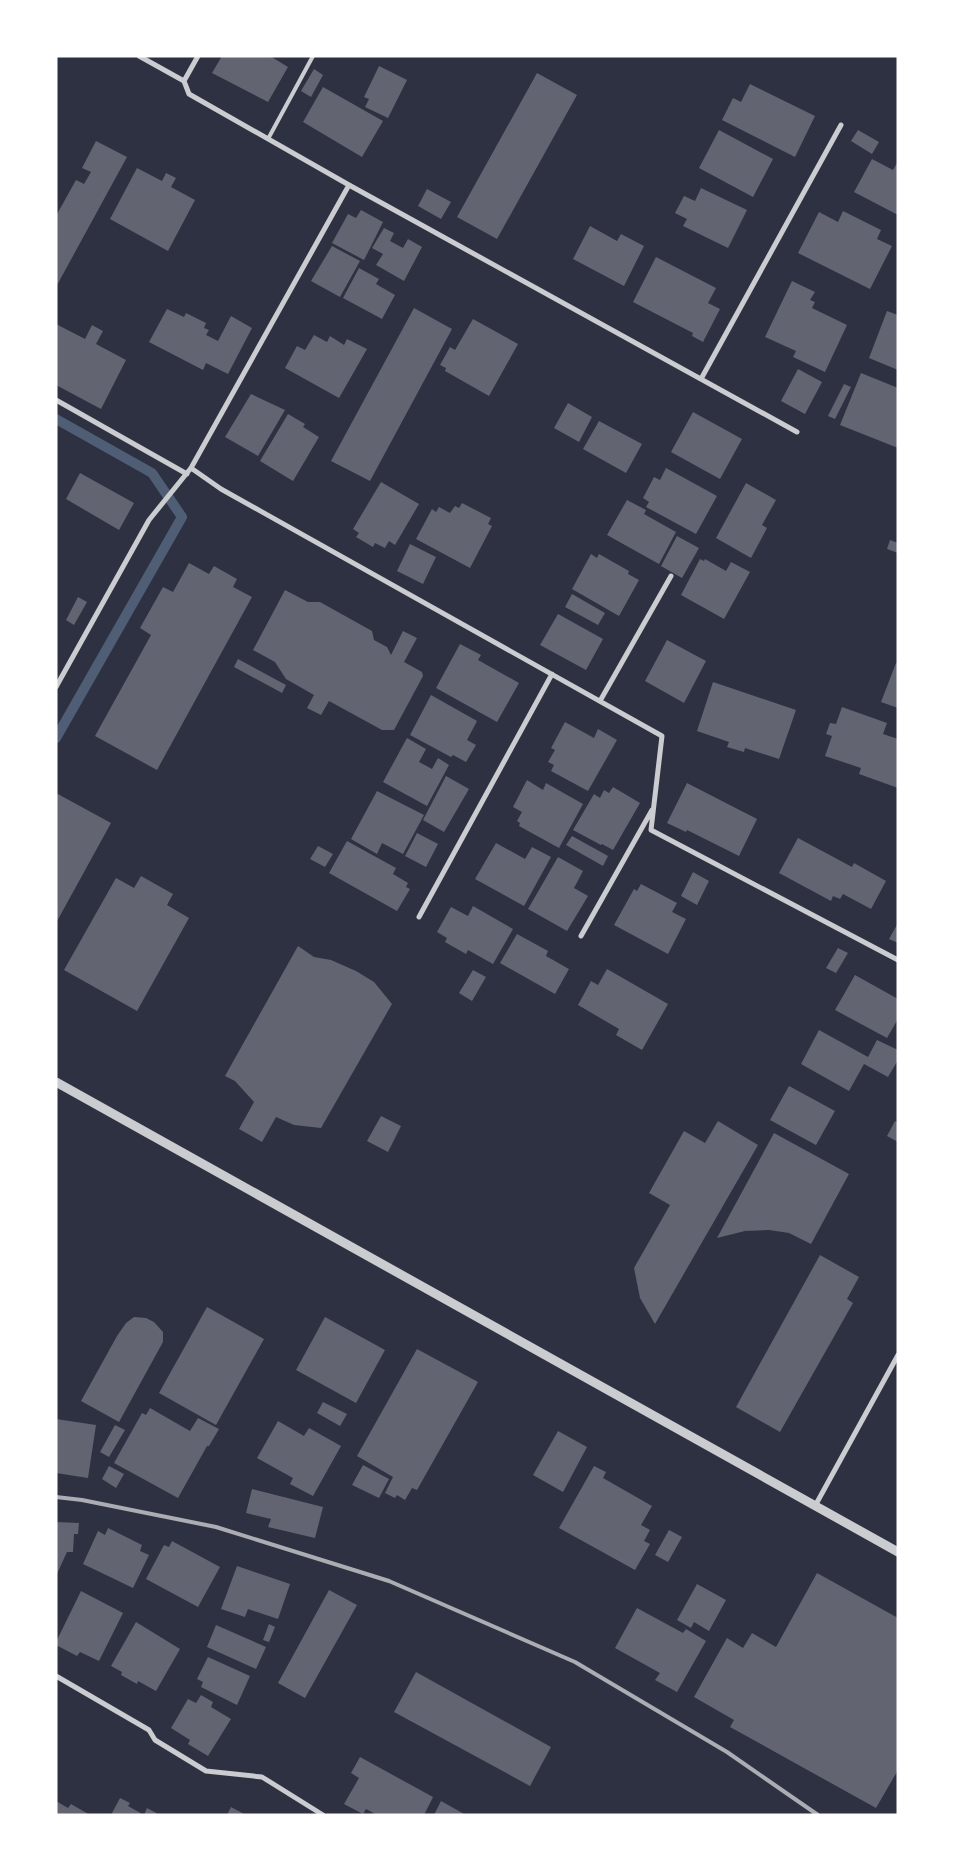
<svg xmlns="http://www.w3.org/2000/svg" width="954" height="1871" font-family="Figtree,sans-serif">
<rect width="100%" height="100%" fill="#2d3142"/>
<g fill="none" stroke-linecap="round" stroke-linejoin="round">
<path stroke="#4f5d75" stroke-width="10" d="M56 419 152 473 182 517 56 738"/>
</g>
<path fill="#626471" d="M222 56H270L288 67 268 102 212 73Z
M379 66 407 80 388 118 365 107 369 99 364 97Z
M314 69 323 75 311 97 301 91Z
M537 73 577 95 497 239 457 217Z
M750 84 815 116 795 157 722 120 733 98 741 102Z
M323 87 383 121 362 157 303 122Z
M719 130 773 159 753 197 699 168Z
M858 130 879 142 872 154 851 141Z
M96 141 127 157 56 287V216L76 180 84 184 91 172 82 168Z
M872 159 893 170 898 161V215L854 192Z
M137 168 162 181 166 173 176 178 171 187 195 200 168 251 110 219Z
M701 188 747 210 728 248 683 226 687 219 675 213 684 196 695 201Z
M427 189 451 202 441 219 418 206Z
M361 210 383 222 364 260 332 243 348 214 356 218Z
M843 211 881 230 877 239 892 246 870 289 798 253 819 212 838 222Z
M590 226 617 241 621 234 644 246 624 286 573 259Z
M384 228 394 233 390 241 403 248 408 239 422 247 404 281 376 265 383 254 372 248Z
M332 246 360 261 340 297 311 281Z
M656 257 716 288 708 303 720 309 703 342 692 336 693 333 633 302Z
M359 268 379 279 376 284 395 295 382 319 343 298Z
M792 281 815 292 810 300 815 302 812 308 847 325 825 372 793 357 796 351 765 337Z
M414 308 452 329 370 481 331 461Z
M167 309 184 317 186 313 206 323 204 328 209 330 206 335 218 341 231 316 252 328 228 374 206 363 203 370 149 342Z
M887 311 898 315V370L869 358Z
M473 319 518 344 489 396 445 371 446 368 440 365 450 347 455 350Z
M56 324 85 339 92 325 103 331 96 344 126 360 101 409 56 385Z
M314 335 327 342 330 336 344 345 347 339 367 349 339 398 285 368 297 346 305 350Z
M798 369 822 382 805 414 781 401Z
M861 373 898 388V448L840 425Z
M844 384 851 387 835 419 828 416Z
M251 394 285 410 258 456 225 437Z
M568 403 592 417 579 442 554 428Z
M693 412 742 439 720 479 671 452Z
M288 414 305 424 303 427 319 437 293 481 260 461Z
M599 421 642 444 626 473 583 449Z
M666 468 717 496 696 534 646 507 649 502 643 498 654 477 660 480Z
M80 473 134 503 119 530 66 499Z
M381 482 419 504 395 545 389 541 385 548 375 543 373 547 356 537 359 533 353 529Z
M746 483 776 500 762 525 767 528 751 558 716 538Z
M627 500 646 510 644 514 676 532 659 564 607 535Z
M462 503 491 518 488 524 492 526 470 568 416 539 432 509 436 512 439 507 450 513 455 506 459 508Z
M677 536 699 548 682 578 661 566Z
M890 540 898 543V553L887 549Z
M410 544 436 557 423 584 397 571Z
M591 554 597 558 599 554 629 571 628 574 639 580 619 616 572 589Z
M700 559 704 561 705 559 726 571 731 562 750 572 724 619 681 595Z
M189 563 209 574 214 566 237 579 233 587 252 597 157 770 95 736 151 635 140 628 163 587 173 592Z
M285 590 308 602H320L372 631 374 640 387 647 391 655 403 631 417 638 404 662 422 672 423 676 394 730H382L329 701 321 715 307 708 314 695 286 679 275 662 253 650Z
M572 594 605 613 598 625 565 607Z
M78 597 87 602 74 625 66 620Z
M558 614 603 639 586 670 540 645Z
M667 640 706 661 684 703 645 681Z
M460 644 481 655 478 660 519 683 497 722 436 688Z
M238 659 286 685 282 693 234 667Z
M896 663H898V708L881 702Z
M713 682 796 710 779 759 745 748 744 752 727 747 729 742 697 731Z
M431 695 477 721 467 740 476 745 466 762 453 755 451 757 410 735Z
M842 707 887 723 883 734 898 739V788L859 774 861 768 825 756 832 736 826 734 830 723 836 724Z
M565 722 594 738 598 729 617 740 588 791 551 771 554 765 548 762 555 750 551 748Z
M407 738 426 749 419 762 432 769 438 758 449 765 427 806 383 782Z
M446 776 469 789 444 832 423 820Z
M527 780 543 790 546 783 583 804 559 848 519 826 520 823 517 821 522 812 513 807Z
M687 783 757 819 739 856 687 830 686 832 667 823Z
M613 787 640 803 613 850 602 844 601 845 573 830 594 794 600 798 604 790 609 793Z
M377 791 424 815 403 854 382 843 377 854 351 839Z
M56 793 111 823 56 923Z
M417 833 438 844 426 867 405 856Z
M572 836 608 856 603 866 566 845Z
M798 838 852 867 854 863 886 881 871 909 843 894 840 899 833 896 831 901 779 873Z
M347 841 396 868 393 874 408 883 406 887 410 889 397 911 329 873Z
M496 843 525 859 532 847 551 857 524 906 475 879Z
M318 846 333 854 325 867 310 859Z
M558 857 583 871 574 888 588 896 567 931 528 909Z
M693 872 709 881 697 905 681 896Z
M141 876 173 894 167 905 189 918 137 1011 64 970 116 878 134 888Z
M641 884 677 903 672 912 686 919 668 954 614 925 634 889 637 891Z
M473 906 513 929 493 964 468 950 466 954 445 942 447 938 437 932 451 907 468 916Z
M898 923V943L889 939Z
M517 934 548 951 546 956 569 969 555 994 500 963Z
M298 946 314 957 331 960 356 971 374 982 392 1004 321 1128 294 1125 276 1117 262 1142 239 1129 254 1102 235 1081 225 1076Z
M838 948 848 953 836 973 826 968Z
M607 969 668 1004 642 1050 616 1035 619 1029 578 1005 591 981 598 985Z
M473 970 486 977 472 1001 459 993Z
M855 975 898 999V1019L887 1038 835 1010Z
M819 1030 868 1057 877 1040 898 1050V1060L888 1077 864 1064 849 1091 801 1064Z
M789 1086 835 1111 816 1145 770 1120Z
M381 1116 401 1126 388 1152 367 1141Z
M718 1121 758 1145 655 1324 640 1298 634 1268 670 1205 649 1193 684 1131 705 1143Z
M895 1121 898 1123V1142L887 1136Z
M774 1133 849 1174 811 1244 789 1233 769 1230 745 1231 717 1238Z
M820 1255 859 1277 847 1299 853 1303 780 1432 736 1407Z
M207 1307 264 1339 216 1425 159 1393Z
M134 1317 146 1318 154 1322 163 1332V1342L119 1422 81 1401 117 1336 126 1323Z
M325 1317 385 1350 356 1403 296 1370Z
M417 1349 478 1382 417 1490 412 1488 405 1500 397 1495 395 1498 385 1493 393 1477 357 1456Z
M323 1402 347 1414 340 1426 317 1413Z
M150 1408 190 1431 198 1418 219 1429 209 1446H207L178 1498 114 1463 142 1413 146 1415Z
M56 1419 96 1425 88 1478 56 1473Z
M278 1421 304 1436 309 1428 341 1446 313 1496 290 1484 293 1478 257 1458Z
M115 1425 125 1430 109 1457 100 1452Z
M558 1431 587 1447 563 1492 533 1475Z
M363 1465 389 1479 379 1498 352 1485Z
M109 1466 124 1474 116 1488 102 1479Z
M594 1466 606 1472 603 1478 652 1506 641 1525 650 1530 644 1541 650 1544 635 1570 559 1528Z
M252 1489 323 1507 315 1538 268 1527 271 1519 246 1513Z
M56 1522 79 1523 78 1534H74L73 1552H67L56 1576Z
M108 1528 142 1545 140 1551 149 1555 133 1588 83 1564 98 1531 105 1535Z
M669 1530 682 1537 668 1562 655 1555Z
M172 1541 220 1567 198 1607 146 1579 164 1545 169 1547Z
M237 1566 290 1584 278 1619 248 1609 245 1617 221 1609Z
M817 1573 898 1618V1770L876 1808 730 1727 734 1720 694 1697 727 1638 743 1648 752 1633 776 1647Z
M697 1584 726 1600 709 1631 694 1622 691 1628 677 1620Z
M329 1590 357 1605 305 1698 278 1683Z
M81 1591 123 1613 99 1661 80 1652 77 1656 56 1645V1642Z
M637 1608 683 1633 686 1629 706 1641 677 1692 655 1680 660 1673 615 1648Z
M136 1622 180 1649 156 1691 138 1681 137 1684 121 1675 122 1672 111 1666Z
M269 1624 275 1627 269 1642 263 1640Z
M216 1625 266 1647 256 1669 207 1647Z
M208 1657 250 1676 237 1705 201 1687 203 1682 197 1679Z
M416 1672 551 1747 530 1786 394 1712Z
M201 1695 213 1702 211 1707 231 1719 208 1756 188 1744 190 1740 171 1728 188 1699 196 1703Z
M360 1757 433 1797 424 1815H377L366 1809 363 1814 344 1804 359 1778 351 1773Z
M120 1798 130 1803 128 1806 144 1815 147 1808 160 1815H111Z
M56 1801 68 1808 71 1804 90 1815H56Z
M441 1801 466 1815H434Z
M231 1807 246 1815H227Z"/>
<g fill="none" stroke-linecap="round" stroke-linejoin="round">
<path stroke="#caccd0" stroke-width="4" d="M268 139 313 56"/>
<path stroke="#caccd0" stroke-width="5" d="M139 56 184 81 189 94 349 185 797 432
M184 81 198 56
M701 379 841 125
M56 400 187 474
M191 468 221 489 662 736 651 830 898 960
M56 687 149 520 191 468 349 185
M600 701 671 576
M419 917 552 674
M581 936 652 810
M815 1506 898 1355
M56 1676 149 1730 155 1740 206 1771 262 1777 323 1815"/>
<path stroke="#caccd0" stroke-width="9" d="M56 1082 898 1552"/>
<path stroke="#abadb3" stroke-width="4" d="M56 1497 82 1500 216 1527 389 1581 575 1662 727 1752 818 1815"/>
</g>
<rect width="954" height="1871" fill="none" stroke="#ffffff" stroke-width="115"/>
</svg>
